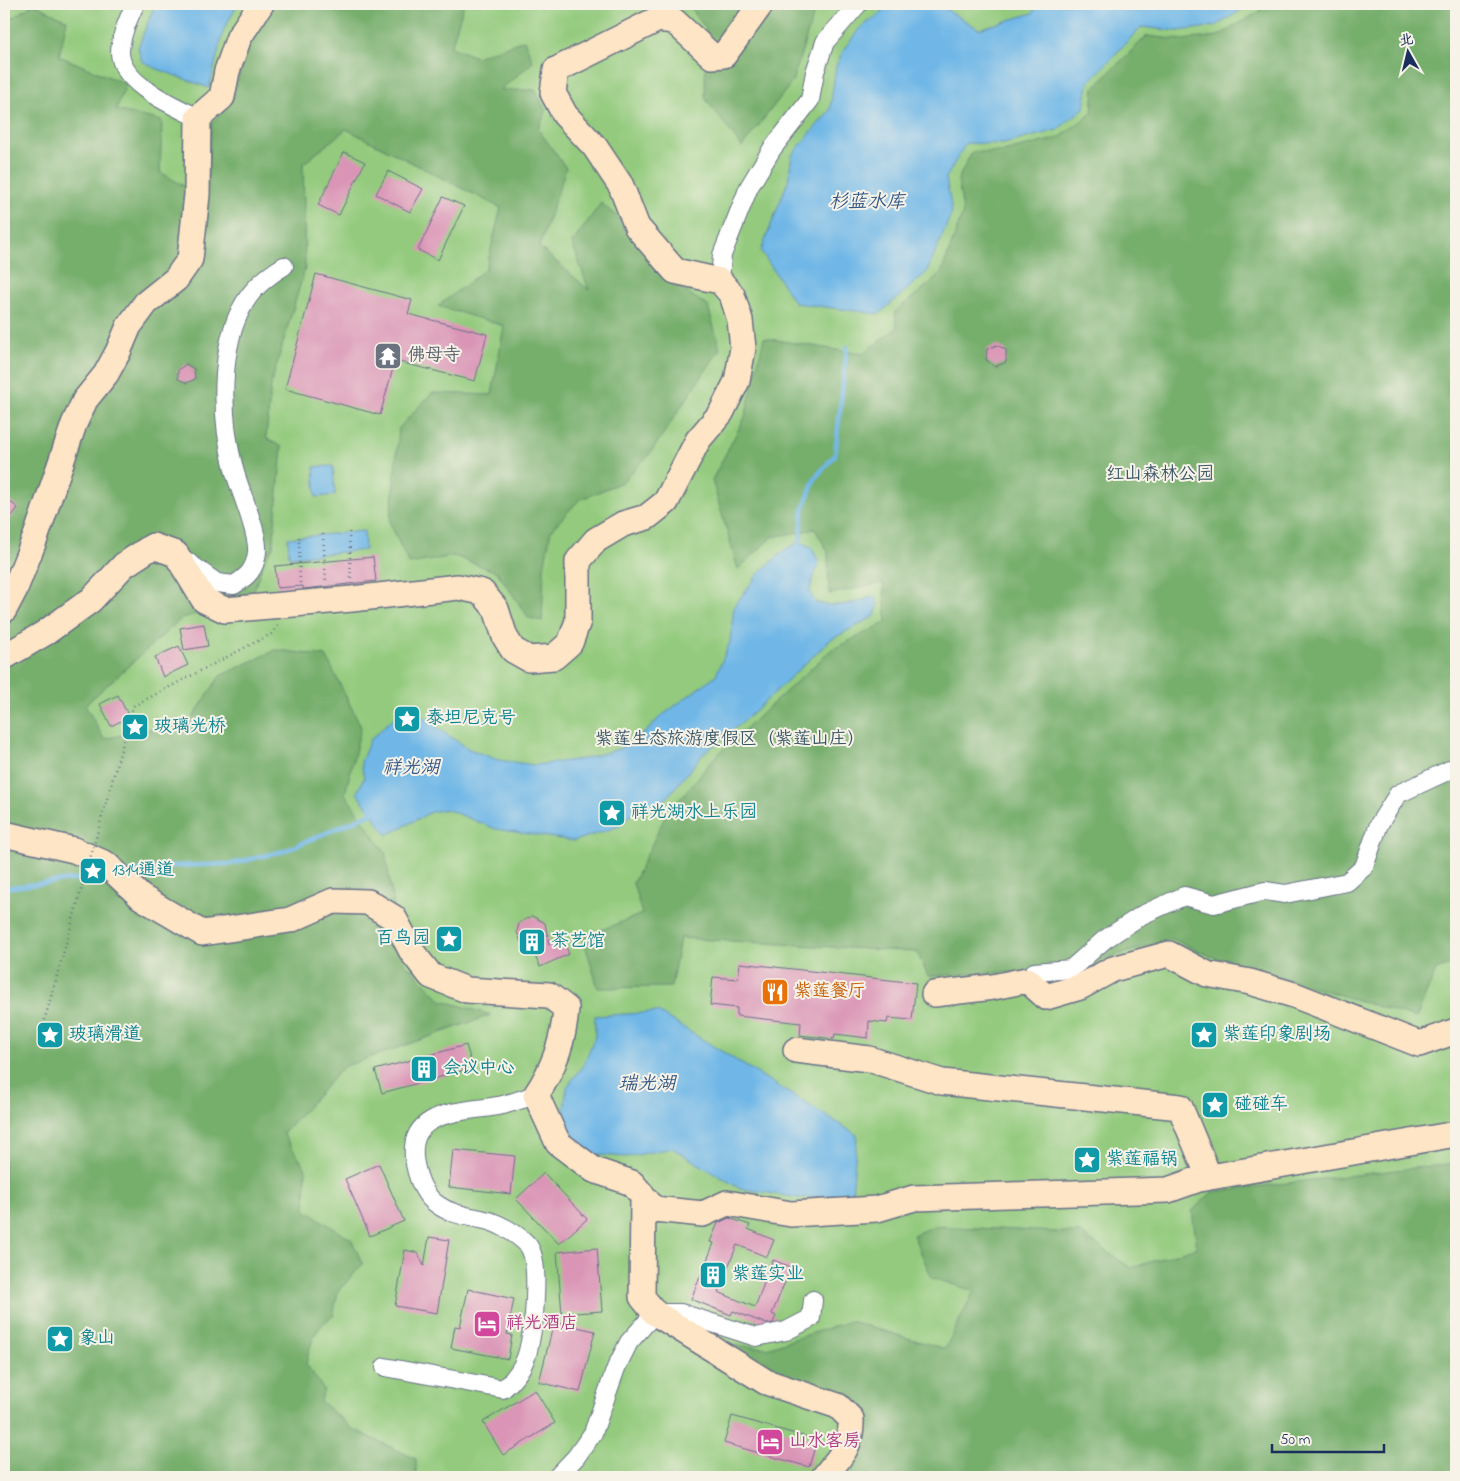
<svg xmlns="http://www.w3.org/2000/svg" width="1460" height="1481" font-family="'Indie Flower','LXGW WenKai TC',sans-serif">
<rect width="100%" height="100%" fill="#f7f3e8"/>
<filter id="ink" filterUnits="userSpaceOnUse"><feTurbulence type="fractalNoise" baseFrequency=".02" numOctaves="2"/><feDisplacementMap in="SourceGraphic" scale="10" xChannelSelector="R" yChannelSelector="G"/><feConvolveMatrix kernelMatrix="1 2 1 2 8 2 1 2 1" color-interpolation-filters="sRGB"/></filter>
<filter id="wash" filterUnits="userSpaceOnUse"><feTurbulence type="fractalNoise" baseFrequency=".0096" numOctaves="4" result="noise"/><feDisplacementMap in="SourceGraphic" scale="20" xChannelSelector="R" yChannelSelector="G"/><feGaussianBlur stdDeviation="1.12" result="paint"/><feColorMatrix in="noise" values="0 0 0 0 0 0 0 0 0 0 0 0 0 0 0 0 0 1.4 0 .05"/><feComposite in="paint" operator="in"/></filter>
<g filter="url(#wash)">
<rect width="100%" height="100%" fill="#f4e8d3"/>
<path fill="#93ca7d" stroke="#577c6e" d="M4 4H1456V1311L1264 1477H4Z"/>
<path fill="#76ae6c" stroke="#486e65" d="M34 4 67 20 59 56 126 84 116 110 162 121 160 172 206 199 211 125 233 98 242 64 251 41 274 4H464L451 47 476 57 524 40 533 62 500 90H536L546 112 538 129 566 168 539 247 589 290 572 243 601 203 624 223 667 280 708 306 720 349 649 455 622 482 579 500 551 530 544 568 542 621 529 618 497 572 454 556 409 564 390 523 399 428 432 393 492 395 504 326 438 306 486 269 501 208 346 129 303 164 305 268 271 384 266 438 282 447 273 547 265 558 251 598 182 618 85 705 104 739 191 720 220 676 276 650 326 656 361 727 345 794 385 852 403 961 441 1000 491 1015 343 1067 283 1134 306 1169 305 1210 351 1239 363 1264 338 1291 333 1316C314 1328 311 1343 306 1364L324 1390 320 1401 353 1429 416 1459V1477H4V23Z
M688 4H825L815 10 792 82 742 147 705 98 706 29Z
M1261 4H1456V963L1436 970 1416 1018 1210 956 1173 939 1107 958 1077 979 1014 972 928 976 917 952 680 938 671 987 598 988 583 937 642 914 633 883 665 817 715 757 831 650 887 622 883 583 829 594 828 552 815 529 772 537 738 569 712 480 745 417 764 338 862 354 897 328 895 312 941 274 963 212 958 179 972 152H1003L1059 138 1092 113 1094 87 1147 36 1182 40 1218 36 1259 12Z
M1456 1163V1477H837L862 1445 864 1411 849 1396 787 1377 730 1345 767 1348 850 1321 945 1349 974 1291 932 1278 913 1235 934 1226 1080 1233 1131 1268 1197 1247 1192 1211 1212 1192Z"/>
<path fill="#6fb7e7" stroke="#4573a2" d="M155 4H238L224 29 209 88 155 68 142 61 138 48Z
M884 4H937L979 29 1033 13 1037 4H1251L1216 26 1178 31 1141 27 1088 83 1084 108 1057 130 1004 144 966 143 946 178 952 212 927 272 879 314 795 303 761 251 788 181 792 155 830 110 836 66 844 49 860 28 881 13Z
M333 466 335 495 316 497 314 467Z
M364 531 365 550 289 557 288 538Z
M800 542 811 547 819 562 809 591 816 603C837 608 854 604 874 596L878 605 875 616 830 640 753 713 703 754 660 806 635 810 620 826 574 841 496 829 446 809 431 812 387 835 357 793 364 778 361 762 370 740 402 710H415L443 732 469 749 498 760 535 765 583 759 619 749 646 732 659 718 716 675 730 642 734 606 760 572 786 549Z
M658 1012 857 1135 852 1195 798 1198 739 1188 672 1148 626 1157 588 1154 562 1128 567 1087 584 1064 595 1036V1016Z"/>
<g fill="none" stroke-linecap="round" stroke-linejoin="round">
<path stroke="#6fb7e7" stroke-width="4.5" d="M800 542 803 510 815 478 835 455 847 347
M128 872 172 866 231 864 284 851 372 813
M4 888 105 876"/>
</g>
<g id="blocks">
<path fill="#da95b6" d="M344 152 365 162 339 215 318 205Z
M388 171 423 189 410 212 376 194Z
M443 197 464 206 438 260 418 250Z
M316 274 412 300 408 314 487 334 475 381 395 361 380 415 285 389Z
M997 345 1006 350V362L995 367 986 360 987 349Z
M186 364 194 369 195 379 187 383 178 379V370Z
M4 497 18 508 4 526Z
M373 557 376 581 303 589V586L277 588 275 566Z
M204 624 208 646 184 650 180 628Z
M179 646 188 665 163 677 155 657Z
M118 695 129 717 111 726 100 704Z
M532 916 545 923 549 944 562 938 569 954 540 967 531 947 521 942 517 932 519 923Z
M740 963 916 983 912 1020 888 1018 887 1023 869 1021 868 1038 835 1034 834 1039 800 1035 801 1023 737 1016V1008L710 1005 713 977 738 979Z
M466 1045 473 1068 382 1093 375 1070Z
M453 1150 515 1156 511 1194 449 1187Z
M379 1164 404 1221 370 1236 345 1179Z
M544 1173 587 1219 559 1244 516 1199Z
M729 1218 750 1225 748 1229 774 1240 767 1257 737 1245 718 1292 755 1307 773 1260 791 1267 772 1314 776 1316 773 1323 767 1324 733 1311 731 1315 691 1299 714 1243 710 1242 718 1223Z
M429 1237 449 1240 437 1313 395 1306 405 1250 418 1253 424 1266Z
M597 1248 602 1311 562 1314 557 1252Z
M468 1289 514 1299 507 1334 512 1335 508 1359 451 1348 455 1326 460 1327Z
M554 1322 595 1331 580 1392 539 1382Z
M535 1390 555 1423 503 1455 483 1422Z
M732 1416 817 1440 809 1467 724 1443Z"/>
</g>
</g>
<g filter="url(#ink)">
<use href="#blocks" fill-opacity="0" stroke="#677087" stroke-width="1"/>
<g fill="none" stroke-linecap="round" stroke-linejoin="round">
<g stroke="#677087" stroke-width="20">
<path id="street" d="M135 4C129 18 120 36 120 53 122 85 173 105 198 118
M720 281 722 255 749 187 772 149 810 100 815 72 825 42 858 4
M185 560 217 583 234 585C248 576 255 570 257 552 259 533 239 489 234 469 221 420 218 346 245 302 254 287 269 275 284 266
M1027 980 1034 972 1071 969 1104 940 1142 915 1184 896 1214 904 1265 891 1285 894 1347 882 1364 867 1379 824 1398 794 1456 767
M385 1367 503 1389C529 1367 530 1346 534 1315 535 1298 539 1257 527 1244 517 1234 499 1223 485 1220 469 1216 452 1215 438 1205 424 1196 418 1179 415 1164 404 1107 466 1113 503 1105 514 1102 525 1098 536 1095
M557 1477 576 1457 593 1433 616 1368 629 1342 655 1313H681L756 1337 786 1331 811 1318 813 1300"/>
</g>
<g stroke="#677087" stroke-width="28">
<path id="secondary" d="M4 610 14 591 36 536 74 424 85 400 106 374 118 352 129 326 146 303 176 279 190 259 197 195 198 118 222 97 227 71 239 37 261 4
M4 657 45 633 91 600 124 565 153 546 176 554 204 600 225 610 352 599 458 587 482 592 496 609 505 637 513 650 529 659 554 657 570 643 578 621V561L596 540 623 524 647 517 666 502 698 440 721 413 737 381 743 348 740 320 732 295 720 281 675 271 637 227 621 186 595 147 565 115 553 93 556 70 658 19 674 21 712 56 724 55 761 4
M4 834 74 850 106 864 141 897 202 933 290 920 333 901 368 902 394 918 412 952 431 976 467 990 549 995 566 1008C564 1041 554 1068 536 1095L558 1143 594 1170 632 1183 654 1209 703 1214 727 1203 791 1214 877 1209 914 1198 1168 1190 1199 1179 1456 1134
M934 994 993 987 1027 980 1046 997 1080 987 1113 969 1169 954 1207 974 1250 982 1294 995 1419 1044 1456 1031
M796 1050 869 1059 942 1082 1180 1107 1209 1177
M643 1199 642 1297 655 1313 766 1382 838 1406 851 1419C852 1448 840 1456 824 1477"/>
</g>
<path stroke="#677087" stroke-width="2.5" stroke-dasharray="1 4" stroke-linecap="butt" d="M349 532 351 580
M323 534 326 582
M299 537 300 584
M128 725 133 706 271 634 278 626"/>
<use href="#street" stroke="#fff" stroke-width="18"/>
<use href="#secondary" stroke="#fde5c5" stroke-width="25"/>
<path stroke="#677087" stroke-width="2.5" stroke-dasharray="1 4" stroke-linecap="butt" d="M43 1025 128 725"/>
</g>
</g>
<defs>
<g id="temple-square" transform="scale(1.4375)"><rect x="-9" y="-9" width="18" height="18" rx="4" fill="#6b7280" stroke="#f7f3e8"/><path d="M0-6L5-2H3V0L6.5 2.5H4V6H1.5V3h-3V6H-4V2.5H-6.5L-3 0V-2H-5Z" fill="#fff"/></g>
<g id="sight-square" transform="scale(1.4375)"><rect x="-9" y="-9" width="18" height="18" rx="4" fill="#0f9aa8" stroke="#f7f3e8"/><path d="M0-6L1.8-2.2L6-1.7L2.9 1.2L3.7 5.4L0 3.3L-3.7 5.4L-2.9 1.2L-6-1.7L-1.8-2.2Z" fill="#fff"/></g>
<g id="building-square" transform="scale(1.4375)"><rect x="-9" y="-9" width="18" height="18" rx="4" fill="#0f9aa8" stroke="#f7f3e8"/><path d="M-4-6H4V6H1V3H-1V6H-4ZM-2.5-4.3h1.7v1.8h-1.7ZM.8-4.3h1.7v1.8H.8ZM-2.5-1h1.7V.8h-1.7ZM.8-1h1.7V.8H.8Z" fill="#fff"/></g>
<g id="restaurant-square" transform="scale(1.4375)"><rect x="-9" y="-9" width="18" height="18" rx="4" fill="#e8710a" stroke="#f7f3e8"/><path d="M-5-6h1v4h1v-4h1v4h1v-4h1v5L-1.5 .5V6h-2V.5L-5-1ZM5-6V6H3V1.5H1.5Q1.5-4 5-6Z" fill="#fff"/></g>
<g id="hotel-square" transform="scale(1.4375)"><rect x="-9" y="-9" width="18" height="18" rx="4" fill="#d1479c" stroke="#f7f3e8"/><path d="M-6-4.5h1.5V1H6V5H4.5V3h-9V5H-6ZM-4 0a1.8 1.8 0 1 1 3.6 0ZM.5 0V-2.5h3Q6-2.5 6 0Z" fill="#fff"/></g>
</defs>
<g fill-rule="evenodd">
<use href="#temple-square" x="388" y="356"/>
<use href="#sight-square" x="407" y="719"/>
<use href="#sight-square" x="135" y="727"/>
<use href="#sight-square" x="612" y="813"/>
<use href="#sight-square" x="93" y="871"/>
<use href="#sight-square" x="449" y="939"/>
<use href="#building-square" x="532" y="942"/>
<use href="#restaurant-square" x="775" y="992"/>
<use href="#sight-square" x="50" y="1035"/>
<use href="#sight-square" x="1204" y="1035"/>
<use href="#building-square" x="424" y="1069"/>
<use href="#sight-square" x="1215" y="1105"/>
<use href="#sight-square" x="1087" y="1160"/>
<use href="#building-square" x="713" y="1275"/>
<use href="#hotel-square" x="487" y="1324"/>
<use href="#sight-square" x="60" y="1339"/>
<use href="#hotel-square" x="770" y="1442"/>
</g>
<g text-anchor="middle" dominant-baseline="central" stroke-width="4" stroke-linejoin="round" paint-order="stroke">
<g font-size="18" fill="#5b616d" stroke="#f7f3e8" text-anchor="start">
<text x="407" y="356">佛母寺</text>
</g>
<g font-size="18" fill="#395666" stroke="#f7f3e8">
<text x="1160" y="475">红山森林公园</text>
<text x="730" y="740">紫莲生态旅游度假区（紫莲山庄）</text>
</g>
<g font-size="18" fill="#0d838f" stroke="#f7f3e8" text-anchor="start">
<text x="426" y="719">泰坦尼克号</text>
<text x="154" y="727">玻璃光桥</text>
<text x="631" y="813">祥光湖水上乐园</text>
<text x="112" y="871">1314通道</text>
<text x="430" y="939" text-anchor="end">百鸟园</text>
<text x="551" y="942">茶艺馆</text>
<text x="69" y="1035">玻璃滑道</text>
<text x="1223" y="1035">紫莲印象剧场</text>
<text x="443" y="1069">会议中心</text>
<text x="1234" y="1105">碰碰车</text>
<text x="1106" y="1160">紫莲福锅</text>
<text x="732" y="1275">紫莲实业</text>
<text x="79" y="1339">象山</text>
</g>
<g font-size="18" fill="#c56008" stroke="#f7f3e8" text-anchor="start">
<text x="794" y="992">紫莲餐厅</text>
</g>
<g font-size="18" fill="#b23c85" stroke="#f7f3e8" text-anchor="start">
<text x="506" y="1324">祥光酒店</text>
<text x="789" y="1442">山水客房</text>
</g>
<g font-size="19" font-style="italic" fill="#345887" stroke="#f7f3e8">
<text x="867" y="202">杉蓝水库</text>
<text x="411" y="768">祥光湖</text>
<text x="647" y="1084">瑞光湖</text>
</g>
</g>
<rect width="1460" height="1481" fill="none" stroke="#f7f3e8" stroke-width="20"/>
<g transform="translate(1408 52) rotate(352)" stroke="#f7f3e8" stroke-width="4" paint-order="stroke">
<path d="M0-4L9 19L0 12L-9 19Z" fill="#1b2f5e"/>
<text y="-8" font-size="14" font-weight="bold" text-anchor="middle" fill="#1b2f5e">北</text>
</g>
<path d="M1272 1444v8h112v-8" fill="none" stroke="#1b2f5e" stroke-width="2.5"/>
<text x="1280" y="1444" font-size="15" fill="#1b2f5e" stroke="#f7f3e8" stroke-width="4" paint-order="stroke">50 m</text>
</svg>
